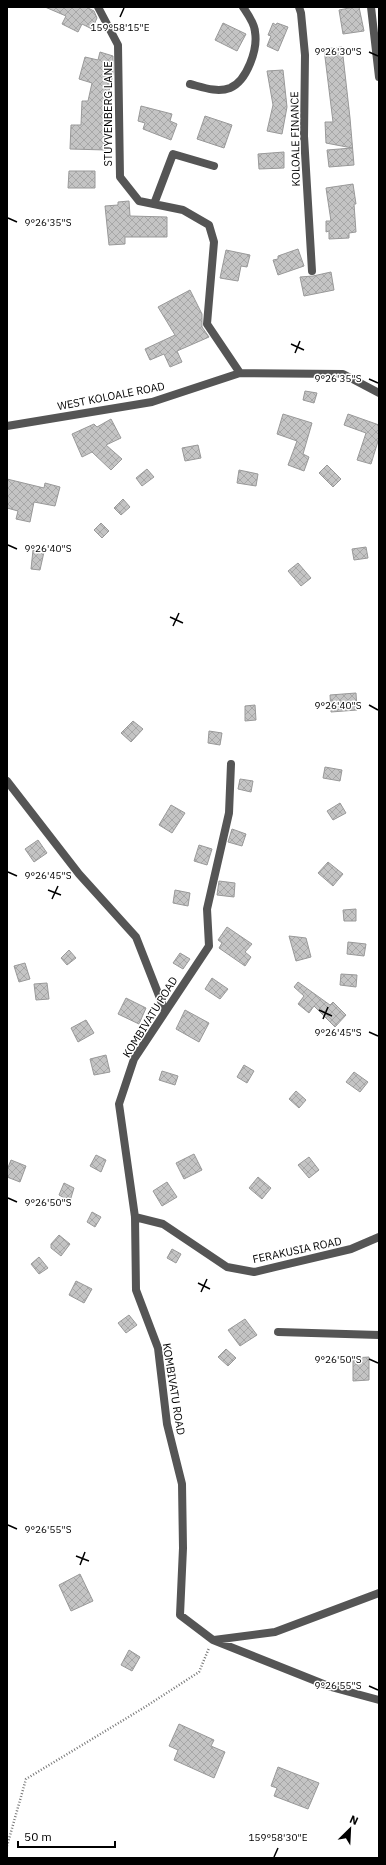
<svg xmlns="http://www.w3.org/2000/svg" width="386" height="1865" font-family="'IBM Plex Sans',sans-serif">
<defs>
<pattern id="building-cross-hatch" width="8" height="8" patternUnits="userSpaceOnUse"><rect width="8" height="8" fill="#c4c4c4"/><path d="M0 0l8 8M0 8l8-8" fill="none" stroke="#a7a7a7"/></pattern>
</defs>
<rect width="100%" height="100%" fill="#fff"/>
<path fill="url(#building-cross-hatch)" stroke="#999" d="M45 7H86L94 11 97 18 92 29 82 24 78 32 62 24 66 16Z
M354 7H359L364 31 343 34 339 10Z
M223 23 246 34 237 51 215 40Z
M273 23 276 25 277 23 288 27 278 51 267 46 271 36 268 35Z
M342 47 350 118 354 165 329 167 327 150 352 148 326 143 325 122H333L324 49Z
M100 52 113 56V74L108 95 106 150 70 149 71 125H81L82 101H88L92 83 79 79 85 57 98 60Z
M283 70 287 107 282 134 267 131 273 105 267 71Z
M141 106 172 114 170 121 177 124 171 140 143 129 145 123 138 121Z
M205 116 232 125 224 148 197 139Z
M284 152V168L259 169 258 154Z
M69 171H95V188H68Z
M353 184 356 204H354L356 232 349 233V238L329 239V231L326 232V221H331L326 188Z
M129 201 130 216 167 217V237H125V244L109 245 105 206 118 205V202Z
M298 249 304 266 278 275 273 260 278 259V256Z
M226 250 250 255 247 267 241 266 238 281 220 278Z
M331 272 334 290 304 296 300 277 313 276Z
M190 290 202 314V327L209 337 177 351 182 362 170 367 164 354 150 360 145 349 175 335 158 307Z
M305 391 317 393 314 403 303 400Z
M283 414 312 423 303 454 309 457 304 471 288 465 297 441 277 434Z
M348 414 379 425V438L371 464 357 460 366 433 344 425Z
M111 419 121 438 106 445 122 459 111 470 92 452 82 457 72 434 94 424 97 427Z
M198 445 201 458 185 461 182 448Z
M327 465 341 479 333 487 319 473Z
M147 469 154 477 142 486 136 478Z
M239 470 258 474 256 486 237 483Z
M7 479 44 488 45 483 60 487 55 506 34 502 30 522 16 519 18 511 7 508Z
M123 499 130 507 121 515 114 508Z
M101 523 109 531 102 538 94 530Z
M366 547 368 558 354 560 352 549Z
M33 550 44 552 40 570 31 569Z
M298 563 311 578 301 586 288 571Z
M356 693 357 710 331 712 330 695Z
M255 705 256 720 245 721V706Z
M133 721 143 729 131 742 121 733Z
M209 731 222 733 220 745 208 743Z
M325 767 342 770 340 781 323 778Z
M240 779 253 781 251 792 238 789Z
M340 803 346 813 333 820 327 811Z
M171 805 185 813 172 833 159 825Z
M232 829 246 834 242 846 228 842Z
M38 840 47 853 34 862 25 849Z
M199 845 212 849 207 865 194 861Z
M328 862 343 874 333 886 318 873Z
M219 881 235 883 234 897 217 895Z
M175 890 190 893 188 906 173 903Z
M356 909V921H344L343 910Z
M227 927 252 944 245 952 251 957 245 966 219 948 222 943 218 940Z
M289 936 306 938 311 957 296 961Z
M348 942 366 944 364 956 347 954Z
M69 950 76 958 67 965 61 958Z
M180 953 190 959 183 969 173 963Z
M25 963 30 979 19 982 14 966Z
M341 974 357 975 356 987 340 985Z
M212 978 228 989 220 999 205 989Z
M298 982 330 1005 333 1002 346 1015 335 1027 314 1006 309 1013 298 1004 304 996 294 987Z
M47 983 49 999 36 1000 34 984Z
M126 998 146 1008 139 1024 118 1014Z
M185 1010 209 1023 199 1042 176 1029Z
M86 1020 94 1033 78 1042 71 1028Z
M106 1055 110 1072 94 1075 90 1059Z
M244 1065 254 1071 247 1083 237 1077Z
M162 1071 178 1076 175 1085 159 1080Z
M354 1072 368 1082 360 1092 346 1082Z
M296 1091 306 1100 299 1108 289 1099Z
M194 1154 202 1170 184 1179 176 1163Z
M96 1155 106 1160 101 1172 90 1166Z
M309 1157 319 1170 309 1178 298 1165Z
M11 1160 26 1166 20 1182 7 1177V1170Z
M258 1177 271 1188 262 1199 249 1188Z
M167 1182 177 1197 162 1206 153 1191Z
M64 1183 74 1188 70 1201 59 1195Z
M92 1212 101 1217 95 1227 87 1222Z
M59 1235 70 1244 61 1256 51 1248V1244Z
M172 1249 181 1254 176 1263 167 1258Z
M39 1257 48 1268 39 1274 31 1264Z
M76 1281 92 1289 84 1303 69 1295Z
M129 1315 137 1325 126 1333 118 1323Z
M245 1319 257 1335 240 1346 228 1330Z
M226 1349 236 1358 228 1366 218 1357Z
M369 1357V1380L353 1381V1358Z
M80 1574 93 1601 71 1611 59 1585Z
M129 1650 140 1657 132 1671 121 1665Z
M179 1724 214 1740 211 1746 225 1752 214 1778 174 1760 178 1750 169 1746Z
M278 1767 319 1783 308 1809 274 1796 277 1788 271 1786Z"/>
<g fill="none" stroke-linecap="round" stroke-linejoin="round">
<path stroke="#777" stroke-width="2.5" stroke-dasharray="1 2" stroke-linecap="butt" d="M7 1846 26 1779 145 1707 199 1672 209 1648"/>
<path stroke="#555" stroke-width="8" d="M98 7 118 45 120 177 139 201 183 210 209 225 214 242 207 324 240 373
M299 7 301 13 305 55 304 136 312 271
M371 7 379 77
M190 84C202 87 217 93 230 88 247 81 258 49 255 32 255 24 247 13 243 7
M154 204 173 154 214 166
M7 426 152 402 240 373 343 374 379 393
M231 764 229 813 207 909 209 946 134 1059 119 1104 135 1217 136 1290 158 1348 167 1424 182 1484 183 1548 180 1615 213 1640 331 1687 379 1700
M7 781 79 874 136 937 165 1011
M135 1217 163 1224 227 1267 254 1272 351 1249 379 1237
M278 1332 379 1335
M214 1640 275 1632 379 1593"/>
</g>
<path fill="none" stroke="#000" stroke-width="1.5" d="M120 17 124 8M369 52 378 56M8 218 17 222M291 344 304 350M295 353 300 341M369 379 378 383M8 545 17 549M170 617 183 623M173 626 179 613M369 705 378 710M8 872 17 876M48 890 61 895M52 899 58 886M319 1010 332 1016M323 1019 328 1007M369 1032 378 1036M8 1198 17 1202M198 1283 210 1289M201 1292 207 1279M369 1359 378 1363M8 1525 17 1529M76 1556 89 1561M80 1565 85 1552M369 1686 378 1690M274 1857 278 1848"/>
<g text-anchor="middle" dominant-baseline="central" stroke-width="3" stroke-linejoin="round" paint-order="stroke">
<g font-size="11" fill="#000" stroke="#fff">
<text transform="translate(108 114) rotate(-90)">STUYVENBERG LANE</text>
<text transform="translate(295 139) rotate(-91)">KOLOALE FINANCE</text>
<text transform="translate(111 396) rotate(-11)">WEST KOLOALE ROAD</text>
<text transform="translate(150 1017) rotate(-58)">KOMBIVATU ROAD</text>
<text transform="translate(297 1250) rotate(-12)">FERAKUSIA ROAD</text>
<text transform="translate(174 1389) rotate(81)">KOMBIVATU ROAD</text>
</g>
</g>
<g font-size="10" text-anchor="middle" fill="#000" stroke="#fff" stroke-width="3" stroke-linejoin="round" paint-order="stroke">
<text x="120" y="31">159°58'15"E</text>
<text x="338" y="55">9°26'30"S</text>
<text x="48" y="226">9°26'35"S</text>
<text x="338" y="382">9°26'35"S</text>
<text x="48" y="552">9°26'40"S</text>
<text x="338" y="709">9°26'40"S</text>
<text x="48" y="879">9°26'45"S</text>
<text x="338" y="1036">9°26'45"S</text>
<text x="48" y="1206">9°26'50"S</text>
<text x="338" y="1363">9°26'50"S</text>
<text x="48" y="1533">9°26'55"S</text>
<text x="338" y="1689">9°26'55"S</text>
<text x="278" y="1841">159°58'30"E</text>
</g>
<rect width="386" height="1865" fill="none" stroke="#000000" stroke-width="16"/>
<g transform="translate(350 1829) rotate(24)" stroke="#ffffff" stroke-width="3" paint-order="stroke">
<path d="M0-3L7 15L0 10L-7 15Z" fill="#000000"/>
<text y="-6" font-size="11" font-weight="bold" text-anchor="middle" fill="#000000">N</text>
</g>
<path d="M18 1841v6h97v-6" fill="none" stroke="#000000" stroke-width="2"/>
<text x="24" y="1841" font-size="12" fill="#000000" stroke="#ffffff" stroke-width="3" paint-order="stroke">50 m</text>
</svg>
